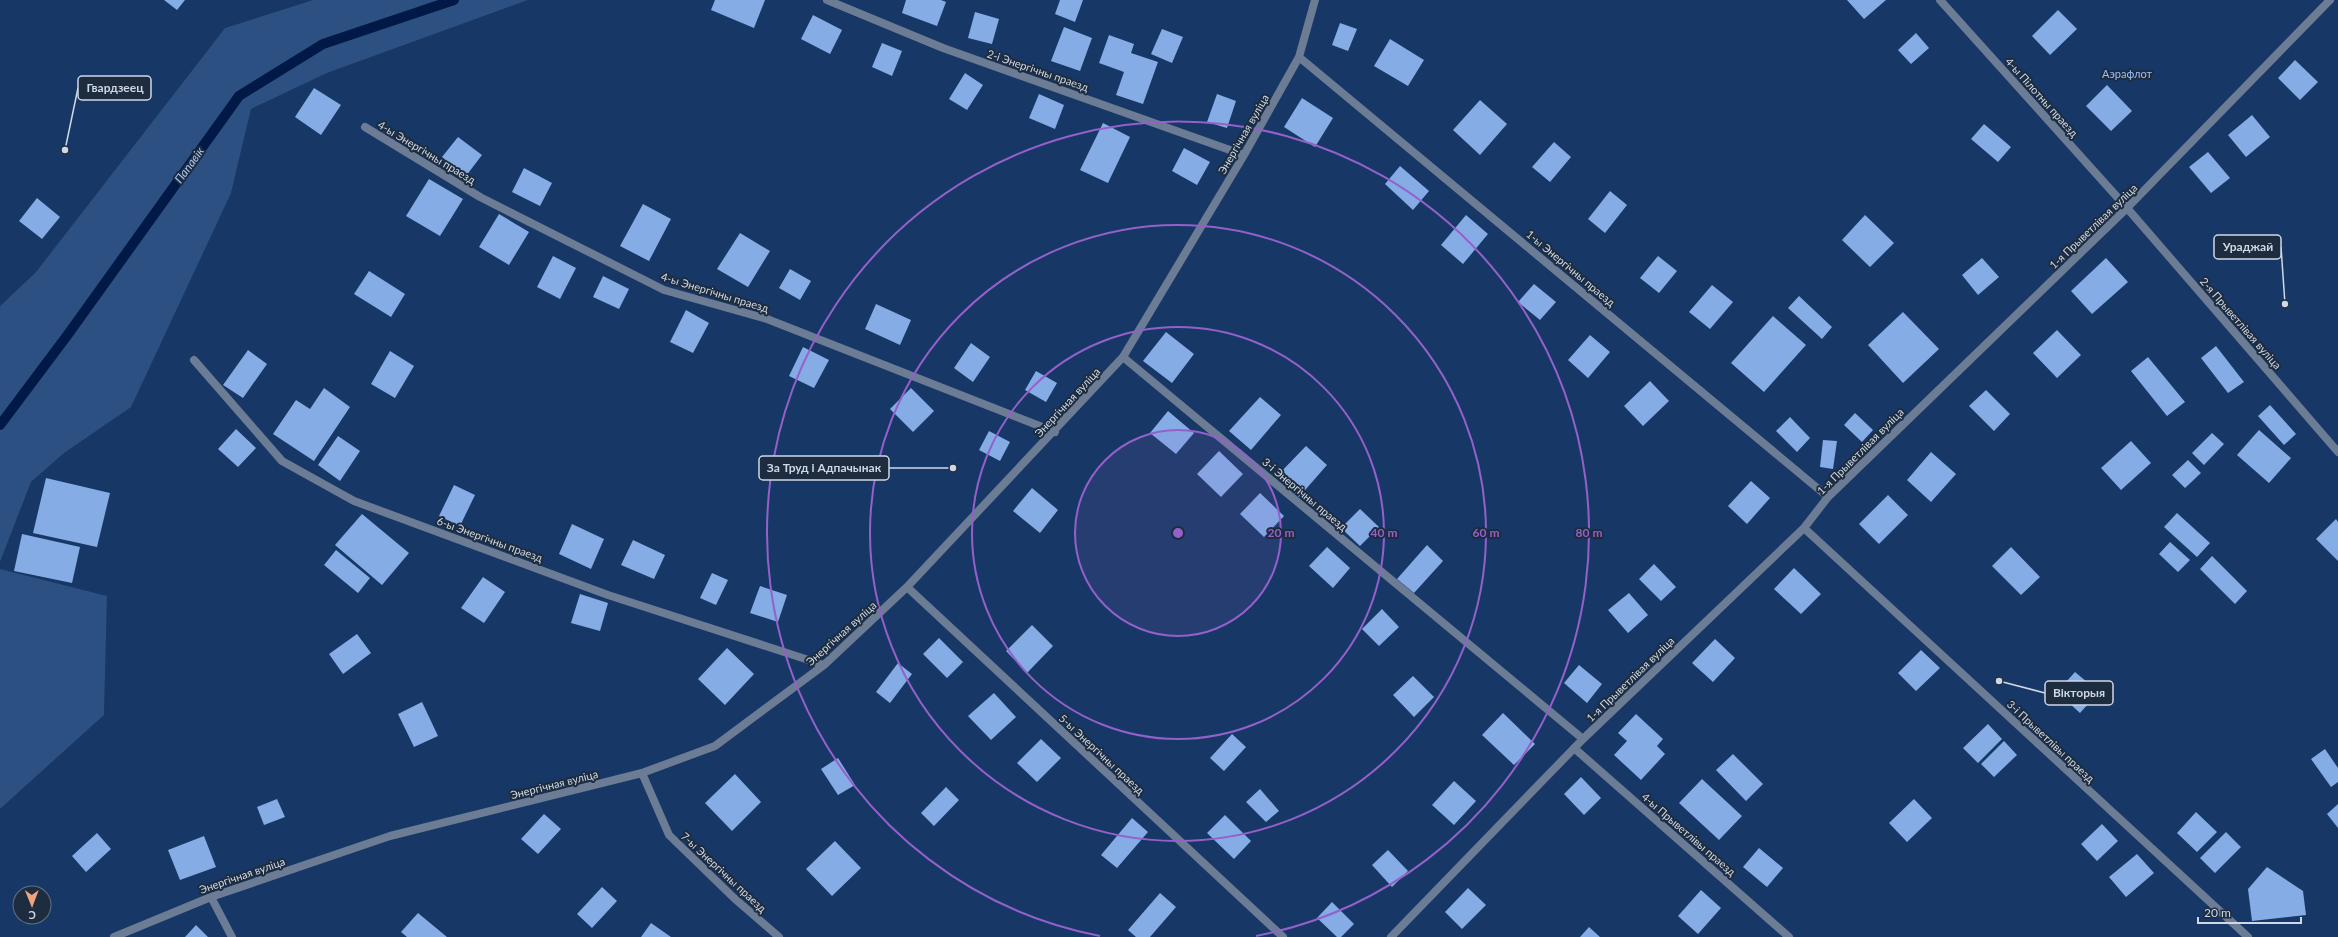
<svg xmlns="http://www.w3.org/2000/svg" width="2338" height="937" font-family="Lato,sans-serif">
<rect width="100%" height="100%" fill="#1e2c3f"/>
<path fill="#173866" fill-rule="evenodd" d="M0 0H313L225 28 36 272 0 306Z
M528 0H2338V937H0V809L104 715 107 597 0 569V562L31 482 64 453 231 193 251 109 327 73ZM20 893H44V917H20Z"/>
<path fill="#2d5082" d="M313 0H528L327 73 251 109 231 193 131 407 64 453 31 482 0 562V306L36 272 225 28Z
M0 569 107 596 104 715 0 809Z"/>
<g fill="none" stroke-linecap="round" stroke-linejoin="round">
<path stroke="#001946" stroke-width="10" d="M0 425 69 333 239 96 323 44 454 0"/>
</g>
<path fill="#85ace5" d="M164 0H185L177 10Z
M715 0H765L754 28 711 10Z
M906 0H941L946 2 937 26 902 13Z
M1060 0H1083L1075 22 1055 14Z
M1847 0H1886L1864 19Z
M2058 10 2077 29 2050 55 2032 36Z
M975 12 999 19 992 44 968 38Z
M813 15 842 30 830 54 801 39Z
M1340 23 1357 29 1348 51 1332 45Z
M1064 27 1092 38 1080 71 1051 61Z
M1162 29 1183 37 1172 63 1151 54Z
M1916 33 1929 48 1911 64 1898 50Z
M1109 35 1134 44 1131 53 1158 62 1143 104 1116 95 1124 72 1099 63Z
M1390 39 1424 60 1408 86 1374 66Z
M882 43 902 51 892 76 872 67Z
M2295 60 2318 82 2300 100 2278 78Z
M965 73 983 85 967 110 949 99Z
M2107 85 2132 111 2111 131 2086 106Z
M314 88 341 105 321 135 295 117Z
M1039 94 1064 105 1055 129 1029 118Z
M1217 94 1236 101 1227 128 1207 122Z
M1302 98 1333 118 1315 147 1284 127Z
M1480 100 1507 124 1480 155 1453 130Z
M2252 115 2270 137 2246 157 2228 135Z
M1103 123 1130 137 1108 183 1080 170Z
M1984 124 2011 147 1998 162 1971 139Z
M458 137 482 155 466 176 442 157Z
M1554 142 1571 157 1550 182 1532 167Z
M1184 148 1210 162 1197 185 1172 171Z
M2208 152 2230 178 2211 193 2189 167Z
M1400 166 1429 191 1413 210 1385 184Z
M524 168 552 183 540 206 512 192Z
M429 179 463 199 440 236 406 216Z
M1610 191 1627 205 1605 233 1588 219Z
M37 198 60 217 42 239 19 221Z
M643 204 671 219 649 261 620 246Z
M499 214 529 232 509 265 479 247Z
M1466 215 1488 234 1463 264 1441 245Z
M1865 215 1894 243 1870 267 1842 240Z
M740 233 770 251 748 287 717 269Z
M553 256 576 268 560 299 537 287Z
M1658 256 1677 271 1659 293 1640 278Z
M1982 258 1999 277 1978 295 1962 275Z
M2106 258 2128 282 2092 314 2071 291Z
M790 269 811 281 800 300 779 288Z
M369 271 405 294 391 317 354 294Z
M603 276 629 289 619 309 593 297Z
M1534 284 1556 302 1540 320 1518 302Z
M1712 285 1733 302 1710 329 1689 312Z
M1799 296 1832 327 1822 339 1788 308Z
M876 304 911 320 900 345 865 329Z
M686 310 709 323 693 353 670 342Z
M1903 312 1939 349 1903 383 1868 345Z
M1773 316 1806 345 1764 392 1731 363Z
M2057 330 2081 355 2057 378 2033 353Z
M1166 332 1194 354 1172 383 1143 361Z
M1590 335 1610 352 1588 378 1568 360Z
M971 343 990 357 973 382 954 368Z
M2216 346 2244 382 2228 393 2201 358Z
M803 347 829 360 814 388 789 376Z
M248 350 267 364 243 398 223 385Z
M390 351 414 366 395 398 371 384Z
M2148 357 2185 402 2167 416 2131 371Z
M1036 371 1057 383 1046 402 1025 390Z
M1650 381 1669 401 1643 426 1624 406Z
M324 388 350 407 314 461 273 434 296 400 310 409Z
M911 388 934 411 913 432 890 409Z
M1986 390 2010 414 1994 431 1969 406Z
M1260 397 1281 415 1251 450 1229 431Z
M2270 405 2296 434 2284 445 2258 416Z
M1168 411 1194 433 1176 454 1150 433Z
M1855 413 1873 430 1862 442 1844 425Z
M1790 417 1810 438 1797 452 1776 431Z
M236 429 256 448 238 467 218 449Z
M2259 430 2291 458 2269 483 2237 455Z
M989 431 1010 442 1000 461 979 450Z
M2212 433 2224 444 2204 465 2192 453Z
M338 436 360 451 340 481 318 465Z
M1823 440 1837 441 1833 469 1820 467Z
M2131 441 2151 463 2121 490 2101 468Z
M1306 446 1327 465 1299 497 1277 476Z
M1219 451 1243 474 1221 497 1197 474Z
M1931 452 1956 474 1931 502 1907 480Z
M2188 460 2201 473 2185 488 2172 475Z
M46 478 110 493 97 547 33 533Z
M1751 481 1770 498 1747 524 1728 506Z
M454 485 475 495 460 526 439 516Z
M1032 488 1058 510 1040 533 1013 511Z
M1260 493 1284 516 1264 537 1240 514Z
M1888 495 1908 515 1879 544 1859 524Z
M1360 509 1379 527 1360 546 1341 528Z
M2177 513 2210 543 2197 557 2164 527Z
M362 514 409 553 382 585 335 545Z
M2336 519 2338 522V561L2316 539Z
M572 524 604 539 591 569 559 554Z
M22 534 80 547 72 583 14 571Z
M633 540 665 555 654 579 621 565Z
M2170 542 2190 560 2178 572 2159 554Z
M1427 545 1443 561 1414 593 1397 579Z
M1327 547 1350 568 1333 588 1309 566Z
M2011 547 2040 577 2021 595 1992 566Z
M336 550 370 578 358 593 324 565Z
M2212 556 2247 591 2235 604 2200 569Z
M1654 564 1676 587 1661 601 1639 579Z
M1794 568 1821 594 1801 614 1774 589Z
M712 573 728 580 716 605 700 598Z
M483 577 505 592 484 623 461 608Z
M760 586 787 595 778 622 750 613Z
M1629 593 1648 615 1628 633 1608 610Z
M580 594 608 603 600 631 571 623Z
M1382 609 1399 627 1379 646 1362 629Z
M1032 625 1053 646 1027 673 1006 651Z
M357 634 371 653 343 674 329 654Z
M939 638 963 662 947 678 923 654Z
M1715 639 1735 658 1713 682 1692 663Z
M727 648 754 674 725 705 698 679Z
M1921 650 1940 668 1916 691 1898 673Z
M898 663 912 674 890 703 876 692Z
M1579 665 1602 684 1587 703 1564 683Z
M2075 672 2099 692 2080 713 2057 692Z
M1413 676 1434 697 1414 717 1393 695Z
M994 693 1016 717 991 740 968 716Z
M422 702 438 736 414 747 398 714Z
M1503 713 1535 744 1514 765 1482 735Z
M1636 714 1663 739 1657 746 1665 754 1641 780 1614 755 1627 741 1618 733Z
M1988 724 2002 739 1978 763 1963 748Z
M1232 734 1246 747 1224 771 1210 758Z
M1041 739 1061 758 1037 782 1017 763Z
M2004 741 2017 755 1994 777 1981 764Z
M2325 749 2338 768V782L2331 787 2311 759Z
M1733 754 1763 784 1746 801 1716 770Z
M838 758 855 785 838 795 821 769Z
M735 774 761 802 732 831 705 803Z
M1581 777 1601 798 1584 815 1564 794Z
M1702 779 1742 816 1719 840 1679 803Z
M1454 781 1476 801 1454 825 1432 805Z
M946 787 959 800 934 826 921 813Z
M1260 789 1279 811 1266 822 1246 802Z
M277 799 285 817 264 825 257 807Z
M1914 799 1932 818 1907 842 1889 823Z
M2338 804V828L2327 814Z
M2196 812 2217 832 2197 852 2177 833Z
M544 814 561 829 538 854 521 839Z
M1225 815 1251 841 1234 859 1207 833Z
M1132 818 1148 832 1117 868 1101 855Z
M2102 824 2118 841 2097 861 2081 844Z
M2226 832 2241 847 2215 873 2200 858Z
M97 833 111 849 86 872 72 856Z
M204 836 216 867 180 880 168 850Z
M835 841 861 868 832 896 806 869Z
M1759 848 1783 868 1767 887 1743 867Z
M1388 850 1408 871 1392 887 1372 865Z
M2137 854 2154 873 2126 897 2109 877Z
M2267 867 2303 891 2306 915 2252 921 2248 889Z
M602 887 617 901 592 928 577 914Z
M1468 888 1486 905 1462 929 1445 912Z
M1701 890 1721 908 1698 934 1678 916Z
M1160 893 1176 907 1150 937H1136L1128 930Z
M1332 902 1354 924 1341 937H1337L1317 918Z
M418 913 447 937H407L401 932Z
M651 923 671 937H641Z
M196 925 208 937H185Z
M1589 927 1600 937H1580Z"/>
<g fill="none" stroke-linecap="round" stroke-linejoin="round">
<path stroke="#6b7c94" stroke-width="8" d="M827 0 943 48 1244 155
M1940 0 2127 208 2338 452
M1299 57 1828 497
M365 127 480 197 664 290 767 319 1055 432
M1123 357 1583 739
M194 360 282 461 354 501 608 595 824 665
M1804 528 2248 937
M907 587 1283 937
M1574 748 1789 937
M642 773 669 835 734 898 779 937
M211 897 232 937
M114 937 211 897 390 836 642 773 715 746 824 665 907 587 1123 357 1244 155 1299 57 1315 0
M1391 937 1583 739 1804 528 1828 497 2127 208 2330 0"/>
</g>
<circle cx="1178" cy="533" r="103" fill="#9460ca" fill-opacity=".12"/>
<g fill="none" stroke="#9460ca" stroke-width="2">
<circle cx="1178" cy="533" r="103"/>
<circle cx="1178" cy="533" r="206"/>
<circle cx="1178" cy="533" r="308"/>
<path d="M1100 936A411 411 0 1 1 1256 936"/>
</g>
<g text-anchor="middle" dominant-baseline="central" stroke-width="4" stroke-linejoin="round" paint-order="stroke">
<g font-size="11" fill="#cfd8e5" stroke="#1e2c3f">
<text transform="translate(1038 70) rotate(19)">2-і Энергічны праезд</text>
<text transform="translate(2042 97) rotate(48)">4-ы Пілотны праезд</text>
<text transform="translate(1243 134) rotate(-60)">Энергічная вуліца</text>
<text transform="translate(427 152) rotate(31)">4-ы Энергічны праезд</text>
<text transform="translate(2093 226) rotate(-44)">1-я Прыветлівая вуліца</text>
<text transform="translate(1571 268) rotate(40)">1-ы Энергічны праезд</text>
<text transform="translate(715 292) rotate(17)">4-ы Энергічны праезд</text>
<text transform="translate(2241 323) rotate(49)">2-я Прыветлівая вуліца</text>
<text transform="translate(1067 402) rotate(-47)">Энергічная вуліца</text>
<text transform="translate(1860 451) rotate(-45)">1-я Прыветлівая вуліца</text>
<text transform="translate(1305 494) rotate(40)">3-і Энергічны праезд</text>
<text transform="translate(490 539) rotate(20)">6-ы Энергічны праезд</text>
<text transform="translate(841 633) rotate(-42)">Энергічная вуліца</text>
<text transform="translate(1630 679) rotate(-44)">1-я Прыветлівая вуліца</text>
<text transform="translate(2051 741) rotate(43)">3-і Прыветлівы праезд</text>
<text transform="translate(1102 754) rotate(43)">5-ы Энергічны праезд</text>
<text transform="translate(554 784) rotate(-14)">Энергічная вуліца</text>
<text transform="translate(1689 834) rotate(41)">4-ы Прыветлівы праезд</text>
<text transform="translate(724 872) rotate(43)">7-ы Энергічны праезд</text>
<text transform="translate(242 875) rotate(-19)">Энергічная вуліца</text>
</g>
<g font-size="11" fill="#97c1ff" stroke="#1e2c3f">
<text x="2127" y="73">Аэрафлот</text>
</g>
<g font-size="12" font-style="italic" fill="#a6c6f4" stroke="#1e2c3f">
<text transform="translate(189 165) rotate(-54)">Папавік</text>
</g>
</g>
<circle cx="1178" cy="533" r="6" fill="#9460ca" stroke="#1e2c3f" stroke-width="2"/>
<g font-size="12" text-anchor="middle" font-weight="bold" fill="#9460ca" stroke="#1e2c3f" stroke-width="4" stroke-linejoin="round" paint-order="stroke">
<text x="1281" y="537">20 m</text>
<text x="1384" y="537">40 m</text>
<text x="1486" y="537">60 m</text>
<text x="1589" y="537">80 m</text>
</g>
<path fill="none" stroke="#cfd8e5" stroke-width="1.5" d="M65 150L78 88M2285 304L2281 247M953 468L889 468M1999 681L2045 693"/>
<g fill="#cfd8e5" stroke="#1e2c3f" stroke-width="1.5">
<circle cx="65" cy="150" r="4"/>
<circle cx="2285" cy="304" r="4"/>
<circle cx="953" cy="468" r="4"/>
<circle cx="1999" cy="681" r="4"/>
</g>
<g fill="#1e2c3f" stroke="#cfd8e5" stroke-width="1.5">
<rect x="78" y="76" width="73" height="24" rx="4"/>
<rect x="2214" y="235" width="67" height="24" rx="4"/>
<rect x="759" y="456" width="130" height="24" rx="4"/>
<rect x="2045" y="681" width="68" height="24" rx="4"/>
</g>
<g font-size="12" text-anchor="middle" font-weight="bold" fill="#cfd8e5">
<text x="115" y="92">Гвардзеец</text>
<text x="2248" y="251">Ураджай</text>
<text x="824" y="472">За Труд і Адпачынак</text>
<text x="2079" y="697">Вікторыя</text>
</g>
<g transform="translate(32 905) rotate(179)"><circle r="19" fill="#1e2c3f" stroke="#657181"/>
<path d="M0-3L7 15L0 10L-7 15Z" fill="#f0a27a"/>
<text y="-6" font-size="11" font-weight="bold" text-anchor="middle" fill="#cfd8e5">С</text>
</g>
<path d="M2198 917v6h103v-6" fill="none" stroke="#cfd8e5" stroke-width="2"/>
<text x="2204" y="917" font-size="12" fill="#cfd8e5" stroke="#1e2c3f" stroke-width="3" paint-order="stroke">20 m</text>
</svg>
